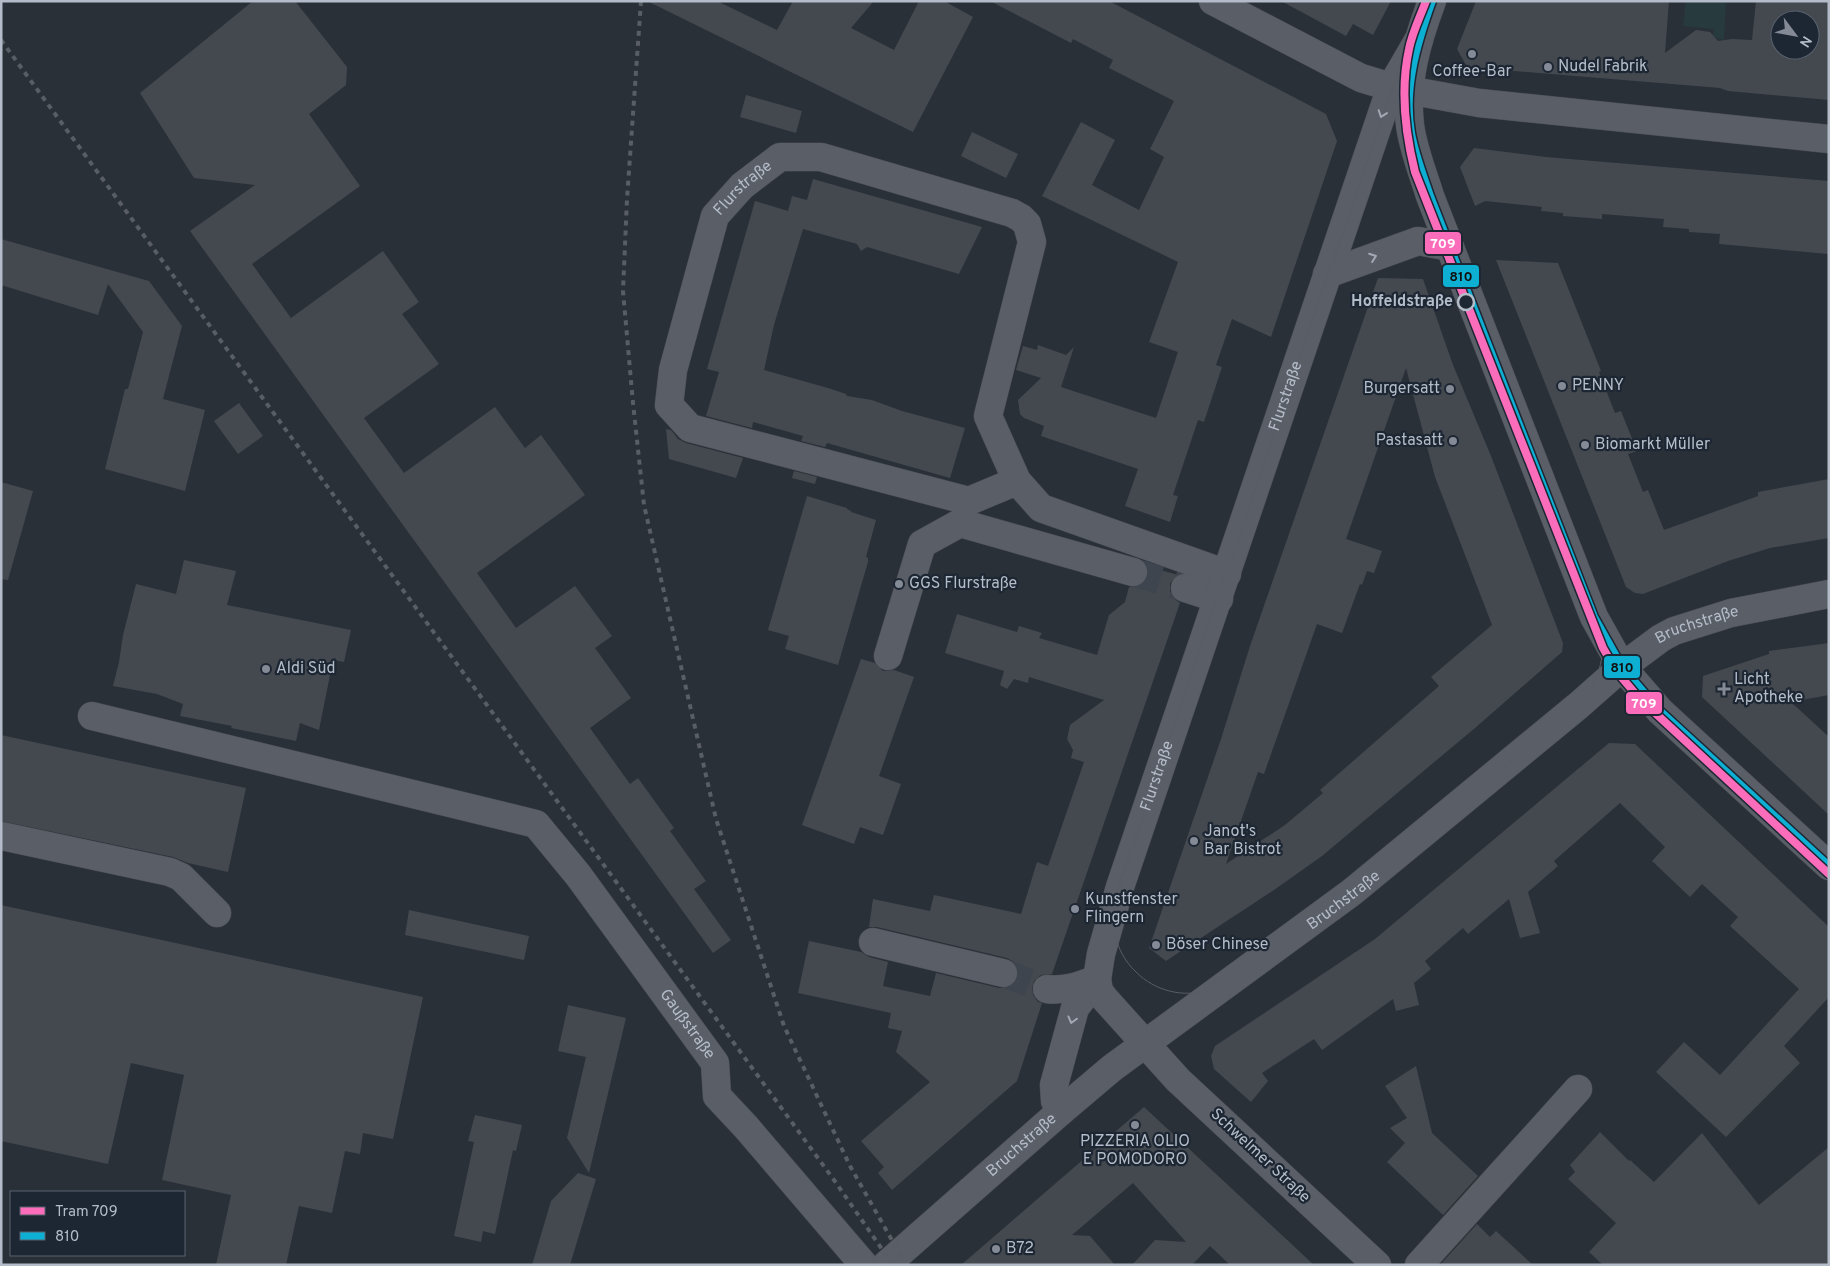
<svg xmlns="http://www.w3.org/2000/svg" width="1830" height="1266" font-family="Overpass,sans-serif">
<rect width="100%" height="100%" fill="#2a3038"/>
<path fill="#273a3e" d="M1686 1H1726L1724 40 1713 37 1714 29 1683 26Z"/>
<path fill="#444950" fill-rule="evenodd" d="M253 1H295L347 67 346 85 309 114 360 186 252 264 291 318 383 251 419 302 402 314 439 364 364 418 404 473 495 407 525 448 541 435 585 495 477 573 516 628 575 586 612 636 595 648 631 698 590 728 630 784 638 778 674 828 670 831 706 881 694 889 731 940 713 953 190 231 255 185 194 178 140 93Z
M647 1H717L777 30 793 1H874L851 28 894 50 919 1H944L973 17 913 132Z
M990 1H1109L1326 114 1337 141 1271 337 1232 319 1216 365 1222 367 1204 422 1198 420 1173 495 1178 496 1170 522 1125 506 1138 469 1041 436 1044 426 1024 418 1020 414 1018 400 1041 378 1016 370 1023 346 1037 350 1038 345 1066 355 1074 347 1061 387 1156 418 1178 352 1149 342 1178 262 1042 196 1081 122 1115 140 1092 185 1139 210 1164 157 1150 149 1174 101 1109 68 1113 60 1073 39 1071 43Z
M1281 1H1391L1373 35 1353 24 1346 36Z
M1476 1H1669L1665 53 1696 30 1710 32 1718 41 1732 39 1752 40 1756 1H1829V100L1728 91 1720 88 1467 67 1457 49ZM1780 20H1810V50H1780Z
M746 95 802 111 796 133 740 117Z
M972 132 1018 154 1006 178 961 156Z
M1474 148 1546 157 1829 181 1828 254 1719 244 1720 234 1689 232V229L1663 227 1664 219 1602 214V219L1563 216V213L1541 211 1542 207 1485 201 1475 206 1460 167Z
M813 179 982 227 959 274 867 247 861 251 857 244 803 229 774 325 764 370 828 388 846 394 847 396 872 400 902 411 965 428 950 478 827 443 825 447 801 441 803 436 753 422 752 428 706 416 719 372 707 369 755 201 788 211 792 196 807 200Z
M1 239 149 281 182 326 163 399 205 410 185 491 105 469 125 389H128L143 332 108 284 98 315 1 285Z
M1496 260 1558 263 1601 371 1599 372 1615 413 1621 411 1637 451 1628 454 1643 492 1648 490 1664 530 1758 496V492L1829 479V538L1770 548 1728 561 1643 594 1635 593 1626 587Z
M1378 278 1423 279 1453 365 1491 456 1563 643 1562 652 1475 728 1322 856 1274 890 1166 961 1149 948 1221 739 1250 646ZM1406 368 1435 477 1492 625 1431 677 1439 686 1320 790 1323 793 1285 825 1226 864 1258 772 1264 774 1317 624 1342 633 1360 584 1362 585 1367 571 1374 573 1382 551 1346 539Z
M239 403 263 436 238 454 214 421Z
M666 429 671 430 678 439 686 443 743 458 736 478 669 459Z
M794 471 817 477 815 484 792 478Z
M1 482 33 491 8 580 1 579Z
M807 496 847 508V509L851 511V512L876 520 866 557 868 558V562L838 665 785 649 789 636 768 630Z
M184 560 236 571 227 605 351 630 344 662 333 660 319 730 300 723 296 741 231 728 232 726 180 716 183 704 157 694 113 686 119 662 123 635 136 584 176 594Z
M1147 566 1178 575 1170 583V591L1173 598 1180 603 1052 974 1041 975 1034 981 1032 988 1033 995 1038 1002 1042 1003 1017 1081 892 1190 878 1173 884 1167 861 1141 930 1082 896 1052 902 1031 888 1028 891 1013 798 993 809 941 861 952 869 957 888 962 883 986 930 996 936 973 999 988H1008L1015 983 1018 976V968L1014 962 1007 958 877 927H869L873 899 930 911 934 895 1021 914 1037 862 1048 866 1084 762 1071 758 1073 750 1067 739 1070 725 1104 700 1029 677 1028 683 1014 679 1007 689 1000 685 1004 671 945 653 957 614 1017 632 1019 626 1042 633 1039 638 1097 655 1109 615 1125 602 1129 587H1137L1144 583 1148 576Z
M1829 643V695L1791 702 1829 737V815L1702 697 1703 676 1769 654V651Z
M861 659 875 663 883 671 894 670 914 677 879 776 901 784 883 835 860 827 854 844 802 825Z
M1 735 246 788 228 872 188 863 173 857 1 821Z
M1609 743 1635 744 1829 927V997L1784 1046 1800 1063 1726 1137 1656 1072 1684 1042 1720 1075 1799 989 1730 926 1738 917 1702 884 1690 897 1652 861 1665 847 1620 803 1554 861 1558 866 1528 892 1540 933 1520 938 1509 899 1468 934 1463 928 1425 961 1431 969 1414 983 1419 1005 1396 1011 1393 999 1322 1050 1314 1039 1262 1073 1268 1081 1251 1102 1214 1069 1211 1056 1215 1046 1375 939Z
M1 905 423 997 393 1139 363 1133 360 1154 345 1151 332 1213 299 1206 286 1265H216L231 1195 162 1180 184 1075 131 1063 108 1164 1 1141Z
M409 910 529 936 524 960 405 935Z
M568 1005 626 1018 589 1173 567 1138 586 1057 558 1051Z
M1416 1066 1432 1133 1478 1176 1443 1215 1387 1162 1405 1143 1390 1128 1407 1118 1385 1086Z
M1144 1107 1314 1265H1230L1210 1246 1192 1265H1132L1155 1240 1186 1242 1133 1183 1072 1235 1090 1236 1115 1265H961Z
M475 1115 522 1125 516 1151 513 1150 495 1234 483 1231 481 1242 454 1236 474 1142 468 1141Z
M1600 1132 1629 1161 1630 1160 1654 1182 1702 1133 1759 1205 1829 1147V1265H1603L1589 1252 1616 1223 1568 1179 1575 1172 1570 1165Z
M578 1173 596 1179 570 1265H532L551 1201Z
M1477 1224 1490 1237 1496 1231 1533 1265H1440Z"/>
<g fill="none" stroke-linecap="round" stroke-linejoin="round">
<path stroke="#3f454e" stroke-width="28" stroke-dasharray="28 14" stroke-linecap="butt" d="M1133 572 1185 588
M1003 973 1047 989"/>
<g stroke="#484c53" stroke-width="29">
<g id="minor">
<path d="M1213 1 1361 78 1391 87 1479 103 1829 139"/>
<path d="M1432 1C1417 41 1405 82 1410 125 1413 149 1423 173 1430 196L1594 617 1622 667 1660 711 1829 866"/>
<path d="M1327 274 1418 241 1450 247"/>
<path id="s1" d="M1017 481 969 501 690 428 669 405 673 370 715 216 742 186 780 157H821L1012 213 1021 218 1027 224 1032 242 988 416 1017 481 1041 508 1227 574"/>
<path d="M1185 588 1219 599"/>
<path d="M888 656 922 544 960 523 1133 572"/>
<path id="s2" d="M92 716 536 824 578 875 715 1063 717 1096 746 1127 864 1265"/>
<path d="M1 836 170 872 181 877 217 913"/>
<path d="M873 942 1003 973"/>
<path d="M1047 989C1065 991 1080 986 1097 979"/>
<path d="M1060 1112 1055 1101 1054 1085 1075 1008 1097 979"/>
<path id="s3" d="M886 1265 1060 1112 1112 1068 1352 892 1579 705 1622 667 1661 638 1674 631 1731 613 1829 594"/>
<path id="s4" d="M1377 1265 1178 1080 1104 998 1099 991 1097 979 1101 954 1120 887 1391 87 1419 39"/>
<path d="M1419 1265 1578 1089"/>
</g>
</g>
<use href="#minor" stroke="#5a5e66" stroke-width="28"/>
<path stroke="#595d64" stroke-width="1" id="s5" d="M1423 7 1401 63 1368 159 1117 892C1110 921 1113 950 1136 972 1155 991 1183 998 1209 990 1233 983 1259 961 1280 947 1386 876 1480 788 1576 705 1616 669 1603 621 1587 577"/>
<path stroke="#595d64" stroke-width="4" stroke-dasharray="5 5" stroke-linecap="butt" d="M641 1 627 199 623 291 633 403 644 505 716 819 784 1026 850 1166 906 1265
M1 40 834 1180 893 1265"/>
<g stroke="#1d2633" stroke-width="11">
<path id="bus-1" d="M1432 1C1417 43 1403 88 1411 133 1415 155 1423 175 1430 196L1594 617 1622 667 1660 711 1829 866"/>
</g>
<use href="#bus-1" stroke="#0dafd3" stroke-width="8"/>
<g stroke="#1d2633" stroke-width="11">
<path id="tram-1" d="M1426 1C1420 17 1412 33 1409 49 1400 90 1405 132 1415 172L1603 648 1617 672 1639 698 1829 874"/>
</g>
<use href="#tram-1" stroke="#fb6dba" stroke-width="8"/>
</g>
<defs><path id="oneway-chevron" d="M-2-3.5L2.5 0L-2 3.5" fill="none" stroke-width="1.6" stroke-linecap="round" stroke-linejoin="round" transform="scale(1.25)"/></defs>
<g stroke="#a2a9b5">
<use href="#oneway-chevron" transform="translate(1382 114) rotate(109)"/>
<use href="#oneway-chevron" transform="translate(1373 257) rotate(-20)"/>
<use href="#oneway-chevron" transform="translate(1072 1020) rotate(105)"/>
</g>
<g fill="#848b96" stroke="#1d2633" stroke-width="2">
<circle cx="1472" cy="54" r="5"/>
<circle cx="1548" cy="67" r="5"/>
<circle cx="1562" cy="386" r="5"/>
<circle cx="1450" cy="389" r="5"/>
<circle cx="1453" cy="441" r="5"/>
<circle cx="1585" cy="445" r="5"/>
<circle cx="899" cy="584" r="5"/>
<circle cx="266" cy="669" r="5"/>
<path d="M1721.5 681.5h5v5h5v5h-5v5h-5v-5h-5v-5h5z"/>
<circle cx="1194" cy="841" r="5"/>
<circle cx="1075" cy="909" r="5"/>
<circle cx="1156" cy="945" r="5"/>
<circle cx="1135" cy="1125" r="5"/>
<circle cx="996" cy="1249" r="5"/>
</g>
<circle fill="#1d2633" stroke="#b4bcc9" stroke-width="2.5" cx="1466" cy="302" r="8"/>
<g text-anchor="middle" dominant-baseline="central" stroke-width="4.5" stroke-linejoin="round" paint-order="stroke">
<g font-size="16" fill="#b4bcc9" stroke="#1d2633" text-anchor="start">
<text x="1558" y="67">Nudel Fabrik</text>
<text x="1472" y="72" text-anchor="middle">Coffee-Bar</text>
<text x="1572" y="386">PENNY</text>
<text x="1440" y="389" text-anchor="end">Burgersatt</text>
<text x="1443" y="441" text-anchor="end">Pastasatt</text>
<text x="1595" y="445">Biomarkt Müller</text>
<text x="909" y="584">GGS Flurstraße</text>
<text x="276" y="669">Aldi Süd</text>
<text x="1734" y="680">Licht<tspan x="1734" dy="18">Apotheke</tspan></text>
<text x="1204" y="832">Janot's<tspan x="1204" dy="18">Bar Bistrot</tspan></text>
<text x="1085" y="900">Kunstfenster<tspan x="1085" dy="18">Flingern</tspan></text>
<text x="1166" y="945">Böser Chinese</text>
<text x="1135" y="1142" text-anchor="middle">PIZZERIA OLIO<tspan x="1135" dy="18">E POMODORO</tspan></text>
<text x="1006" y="1249">B72</text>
</g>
<g font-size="16" fill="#b4bcc9" stroke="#1d2633">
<text stroke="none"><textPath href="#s1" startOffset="606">Flurstraße</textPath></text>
<text stroke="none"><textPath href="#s4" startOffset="1016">Flurstraße</textPath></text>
<text stroke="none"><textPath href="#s3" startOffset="1036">Bruchstraße</textPath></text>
<text stroke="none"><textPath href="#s4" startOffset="615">Flurstraße</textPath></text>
<text stroke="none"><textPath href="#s5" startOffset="1264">Bruchstraße</textPath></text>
<text stroke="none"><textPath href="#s2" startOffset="708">Gaußstraße</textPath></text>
<text stroke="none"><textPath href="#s3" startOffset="181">Bruchstraße</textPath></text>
<text transform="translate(1260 1156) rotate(43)">Schwelmer Straße</text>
</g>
<g font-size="16" font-weight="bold" fill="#b4bcc9" stroke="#1d2633" text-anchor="end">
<text x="1453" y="302">Hoffeldstraße</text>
</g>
</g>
<g stroke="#1d2633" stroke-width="2">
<rect x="1424" y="231" width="38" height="24" rx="5" fill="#fb6dba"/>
<rect x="1442" y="264" width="38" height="24" rx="5" fill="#0dafd3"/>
<rect x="1603" y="655" width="38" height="24" rx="5" fill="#0dafd3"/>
<rect x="1625" y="691" width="38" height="24" rx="5" fill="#fb6dba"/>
</g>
<g font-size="14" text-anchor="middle" font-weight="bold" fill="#fff">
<text x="1443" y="248">709</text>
<text x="1644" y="708">709</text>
</g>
<g font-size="14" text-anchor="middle" font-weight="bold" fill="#111">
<text x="1461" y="281">810</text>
<text x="1622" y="672">810</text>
</g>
<rect width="1830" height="1266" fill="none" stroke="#b4bcc9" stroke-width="5"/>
<rect x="10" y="1191" width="175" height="65" fill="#1d2633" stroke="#59626f"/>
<rect x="20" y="1207" width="25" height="8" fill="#fb6dba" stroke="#59626f"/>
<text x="55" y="1216" font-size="15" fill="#b4bcc9">Tram 709</text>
<rect x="20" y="1232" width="25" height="8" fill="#0dafd3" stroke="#59626f"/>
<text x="55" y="1241" font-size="15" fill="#b4bcc9">810</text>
<g transform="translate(1795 35) rotate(122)"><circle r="24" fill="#1d2633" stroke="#59626f"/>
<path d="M0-4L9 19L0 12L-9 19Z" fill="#848b96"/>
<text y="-8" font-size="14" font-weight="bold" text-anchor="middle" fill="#b4bcc9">N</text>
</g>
</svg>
